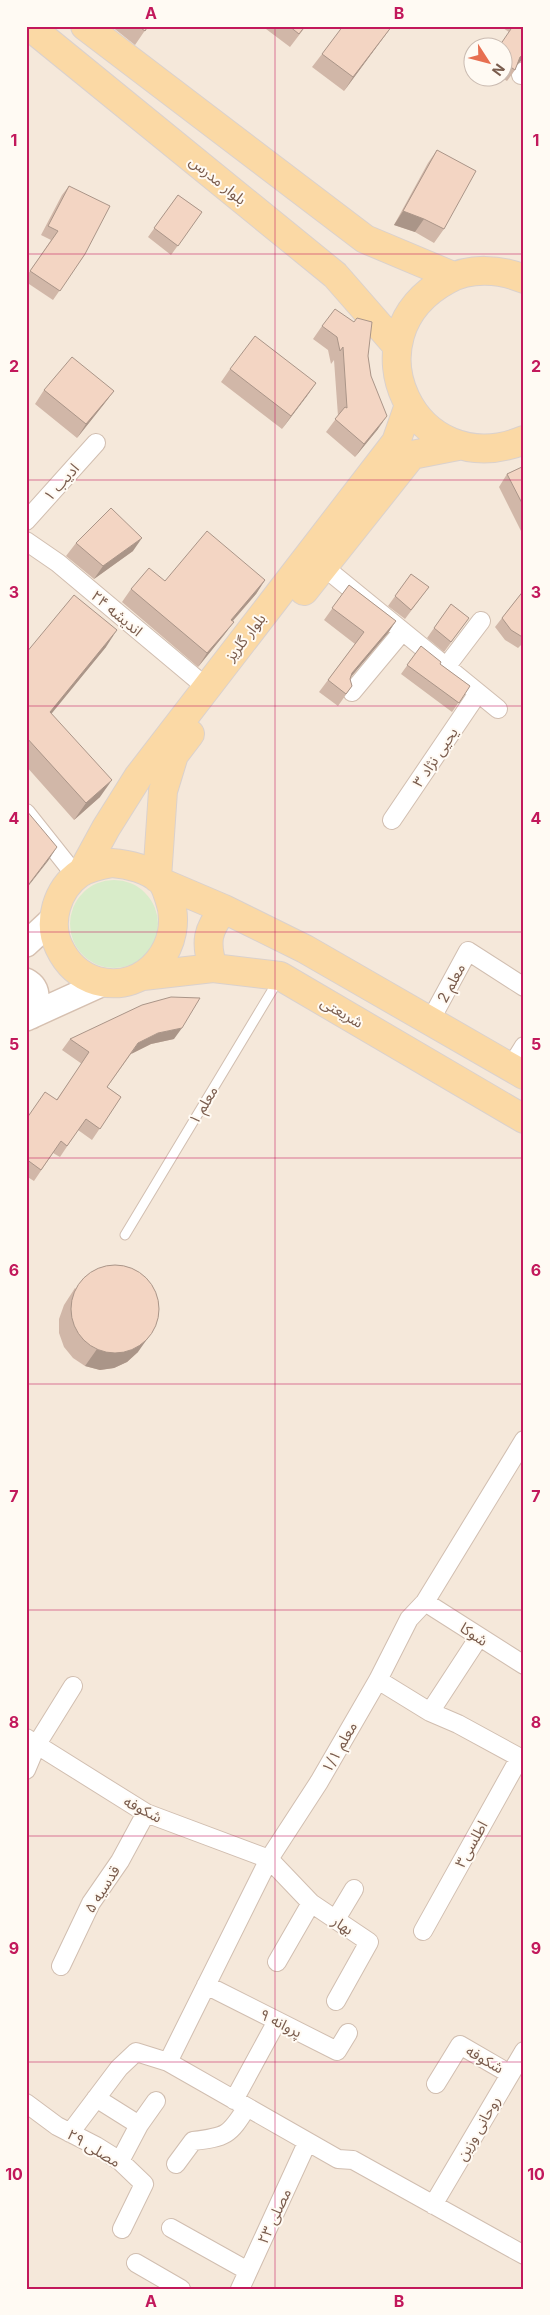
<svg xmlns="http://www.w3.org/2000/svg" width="550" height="2315" font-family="Inter,'Noto Sans Arabic',sans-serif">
<rect width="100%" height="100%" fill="#fdf6ec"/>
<path fill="#f5e8da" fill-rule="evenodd" d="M26 26H524V2289H26ZM472 48H502V78H472Z"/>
<path fill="#d8ecc9" d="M70 924a44 44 0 1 1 88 0a44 44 0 1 1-88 0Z"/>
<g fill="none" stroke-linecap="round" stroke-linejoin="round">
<g stroke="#d1beb0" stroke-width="11">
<path id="lane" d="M125 1235 279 979"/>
</g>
<g stroke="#d1beb0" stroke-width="20">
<path id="street" d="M521 75 524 71
M26 521 96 443
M26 541 58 563 206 687
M324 567 498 709
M446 667 481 621
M352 692 402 632
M26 813 76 876
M392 820 478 693
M430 1021 468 951 524 987
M511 1067 524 1046
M425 1602 524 1665
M378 1680 430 1712 458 1724 524 1760
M430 1712 479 1637
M26 1738 146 1813 269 1859 311 1903 369 1942 336 2001
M26 1770 37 1744 73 1686
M336 1919 354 1889
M423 1931 520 1757
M277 1962 311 1903
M61 1966 91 1903 120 1861 146 1813
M206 1985 337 2051 348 2033
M168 2062 269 1859 319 1782 378 1680 409 1619 425 1602 524 1440
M436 2084 460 2045 510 2074
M96 2098 139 2125
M234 2100 277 2021
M26 2103 57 2126 96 2146 120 2161 144 2184 122 2229
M70 2133 119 2068 136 2052 168 2062 338 2159 353 2160 524 2255
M120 2161 139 2125 156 2101
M176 2164 193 2141C226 2137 229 2136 247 2107
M433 2205 524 2051
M171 2228 248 2271
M136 2263 181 2289
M240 2289 307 2143"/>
</g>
<g stroke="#d6c0b0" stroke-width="28">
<path id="secondary" d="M26 944 53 919
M26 981C41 989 36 1004 31 1016
M26 1018 103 983"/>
</g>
<g stroke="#dad1cd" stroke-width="30">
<path id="primary" d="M29 26 335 275 397 346
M85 26 365 239 453 276
M524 279C500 269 470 267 447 280 344 336 414 485 524 440
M304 591 412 455 458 446
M112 863C128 864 149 869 161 881 165 885 167 892 169 898 186 943 147 995 97 981 80 976 67 964 59 947 47 922 57 889 80 873 90 867 101 865 112 863Z
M82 872 106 828 138 777 396 442 409 405
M157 878 163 791 174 755 190 734
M163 883 224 909 305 949 524 1075
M213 968C205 942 207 930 224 909
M143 976 213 968 280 976 524 1119"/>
</g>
<use href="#lane" stroke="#fff" stroke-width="9"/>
<use href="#street" stroke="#fff" stroke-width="18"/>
<use href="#secondary" stroke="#fff" stroke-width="25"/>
<use href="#primary" stroke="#fbd9a5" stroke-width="28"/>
</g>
<path fill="#d1b7a8" d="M111 26H148L135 45Z
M262 26H306L290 47Z
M392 26 344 91 312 67 322 54Z
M500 26H524V57L517 64 515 70 507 81 502 78V48L509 32Z
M437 150 444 229 434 243 415 232 394 225 428 163Z
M69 186 85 254 53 300 26 282V277L51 240 41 235 62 195Z
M178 195 202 212 171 255 148 237Z
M322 326 368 356 378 429 355 457 326 432 338 416 334 360 331 364 328 350 313 339Z
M230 369 316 383 282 429 221 382Z
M44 390 114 391 104 404 77 438 35 404Z
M524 466V537L499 487 507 474Z
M76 543 133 551 94 579 66 556Z
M411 574 429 587 405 619 388 606Z
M265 580 256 594 233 621 224 635 198 667 122 602 131 589 165 581Z
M349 585 396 621 388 633 351 677 350 679 352 686 338 706 319 692 355 644 324 620Z
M524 590V642L518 648 505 640 495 627Z
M451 604 469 618 444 652 427 638Z
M421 646 440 664 470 686 452 712 401 674Z
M106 647 51 713 100 797 74 820 26 766V653Z
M70 1039H174L151 1044 131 1054 107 1087 121 1097 92 1140 78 1130 60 1157 53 1153 34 1181 26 1176V1118H27L57 1099 82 1064 62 1050Z
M75 1288 138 1352 127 1362 114 1368 100 1370 85 1366 73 1358 64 1347 59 1333V1319L64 1305Z"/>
<path fill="#aa9588" d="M392 26 344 91 353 77Z
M524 54V57L521 61 512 69 520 57Z
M403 211 424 219 415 232 394 225Z
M316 383 307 396 282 429 291 416Z
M114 391 104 404 77 438 86 424Z
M387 416 378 429 355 457 364 444Z
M142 538 133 551 94 579 103 566Z
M265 580 256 594 222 633 231 620Z
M396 621 388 633 344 685 352 673Z
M234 622 224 635 198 667 207 653Z
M117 630 106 647 39 729 50 712Z
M112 780 100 797 74 820 86 803Z
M57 847 48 861 26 889V888Z
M182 1028 174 1039 151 1044 131 1054 138 1043 158 1033Z
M150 1335 138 1352 127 1362 114 1368 100 1370 85 1366 97 1349Z"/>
<path fill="#f3d5c3" stroke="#aa9588" d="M138 26H148L145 31Z
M289 26H305L299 34Z
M343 26H392L353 77 322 54Z
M513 26H524V54L520 57 515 70 502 61V48H498Z
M437 150 476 171 444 229 424 219 403 211Z
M69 186 110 206 85 254 60 291 30 271 58 231 48 226Z
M178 195 202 212 178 246 154 228Z
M335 309 354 322 357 318 372 322 368 356 371 376 387 416 364 444 335 419 345 407 347 408 343 347 340 351 337 337 322 326Z
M255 336 316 383 291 416 230 369Z
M72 357 114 391 86 424 44 390Z
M524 466V507L507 474Z
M111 508 142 538 103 566 76 543Z
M207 531 265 580 231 620 234 622 207 653 131 589 149 568 165 581Z
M411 574 429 587 411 610 395 596Z
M349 585 396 621 352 673 350 679 352 686 346 694 328 680 364 632 332 608Z
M524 590V638L511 630 502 618Z
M74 595 117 630 50 712 112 780 86 803 26 737V653Z
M451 604 469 618 451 642 434 628Z
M421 646 441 662 440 664 470 686 459 703 407 665Z
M26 810 57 847 26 888Z
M171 997 200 998 182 1028 158 1033 138 1043 107 1087 121 1097 100 1129 86 1119 67 1146 61 1141 41 1170 26 1159V1118H27L45 1092 57 1100 89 1052 70 1039 142 1005Z
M71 1309a44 44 0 1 1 88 0a44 44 0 1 1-88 0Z"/>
<path fill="none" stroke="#c2185b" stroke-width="1" stroke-opacity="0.55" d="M275 26V2289M26 254H524M26 480H524M26 706H524M26 932H524M26 1158H524M26 1384H524M26 1610H524M26 1836H524M26 2062H524"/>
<g text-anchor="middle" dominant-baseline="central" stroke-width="4" stroke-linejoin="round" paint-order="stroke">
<g font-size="15" fill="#7a5c4d" stroke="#fffaf3">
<text transform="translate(218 180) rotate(39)">بلوار مدرس</text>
<text transform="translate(61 482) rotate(-48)">ادیب ۱</text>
<text transform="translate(117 613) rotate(40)">اندیشه ۲۴</text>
<text transform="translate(245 637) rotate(-52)">بلوار گلریز</text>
<text transform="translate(435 757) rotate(-56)">یحیی نژاد ۳</text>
<text transform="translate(451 983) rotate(-62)">معلم 2</text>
<text transform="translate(342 1012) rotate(30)">شریعتی</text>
<text transform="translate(203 1105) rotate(-59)">معلم ۱</text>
<text transform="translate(474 1634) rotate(33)">شوکا</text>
<text transform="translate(339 1747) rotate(-60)">معلم ۱/۱</text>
<text transform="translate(143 1809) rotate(27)">شکوفه</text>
<text transform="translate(471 1844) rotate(-61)">اطلسی۳</text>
<text transform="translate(102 1889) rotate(-58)">قدسیه ۵</text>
<text transform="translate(343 1925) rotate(34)">بهار</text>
<text transform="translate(281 2023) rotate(27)">پروانه ۹</text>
<text transform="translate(485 2059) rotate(30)">شکوفه</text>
<text transform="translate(478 2128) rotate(-60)">روحانی وزین</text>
<text transform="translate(94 2148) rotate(31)">مصلی ۲۹</text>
<text transform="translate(274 2216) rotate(-65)">مصلی ۲۳</text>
</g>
</g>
<rect width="550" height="2315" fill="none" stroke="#fffaf3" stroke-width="55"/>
<g transform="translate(488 62) rotate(126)"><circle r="24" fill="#fffaf3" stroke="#cabbb1"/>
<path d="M0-4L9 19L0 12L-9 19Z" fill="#e76f51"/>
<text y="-8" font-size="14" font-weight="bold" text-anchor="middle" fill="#7a5c4d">N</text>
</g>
<rect x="28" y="28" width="494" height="2260" fill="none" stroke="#c2185b" stroke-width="2"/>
<g font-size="16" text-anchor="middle" font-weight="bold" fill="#c2185b">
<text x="151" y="19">A</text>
<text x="399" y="19">B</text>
<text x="14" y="146">1</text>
<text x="536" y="146">1</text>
<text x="14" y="372">2</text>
<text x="536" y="372">2</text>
<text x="14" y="598">3</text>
<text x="536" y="598">3</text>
<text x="14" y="824">4</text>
<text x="536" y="824">4</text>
<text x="14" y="1050">5</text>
<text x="536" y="1050">5</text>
<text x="14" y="1276">6</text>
<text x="536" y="1276">6</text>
<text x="14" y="1502">7</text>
<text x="536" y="1502">7</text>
<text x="14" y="1728">8</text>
<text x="536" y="1728">8</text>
<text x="14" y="1954">9</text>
<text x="536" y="1954">9</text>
<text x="14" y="2180">10</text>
<text x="536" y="2180">10</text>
<text x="151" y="2307">A</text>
<text x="399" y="2307">B</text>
</g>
</svg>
